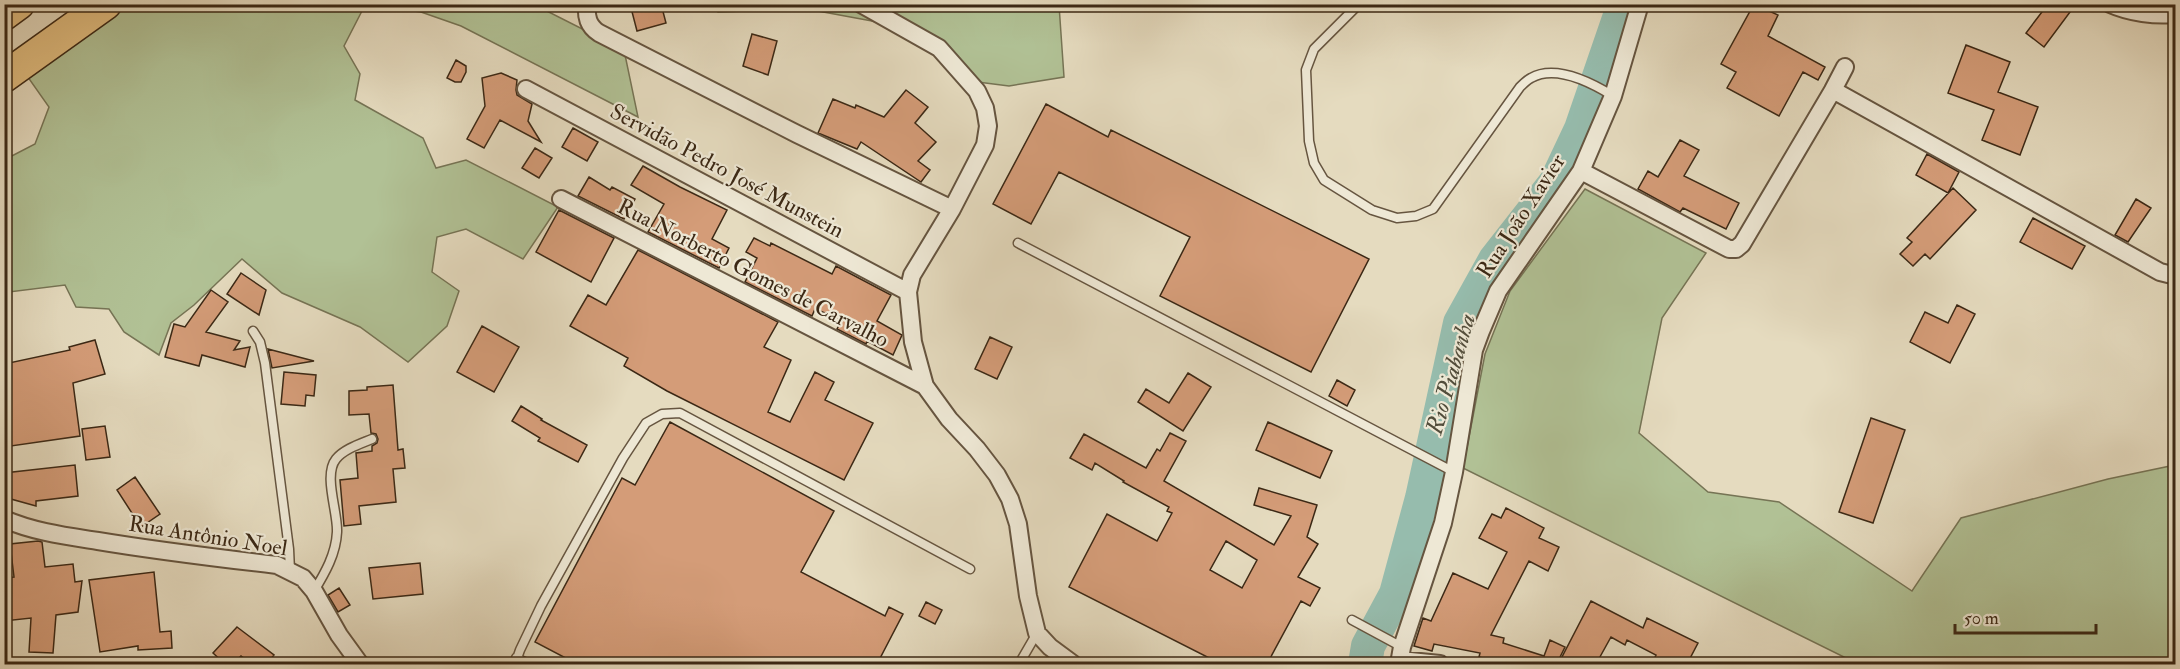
<svg xmlns="http://www.w3.org/2000/svg" width="2180" height="669" font-family="'IM FELL Double Pica',serif">
<rect width="100%" height="100%" fill="#e5dbbf"/>
<filter id="stains"><feTurbulence type="fractalNoise" baseFrequency=".00333" numOctaves="4"/><feColorMatrix values="0 0 0 0 .2 0 0 0 0 .09 0 0 0 0 .02 0 0 0 .5 -.17"/></filter>
<radialGradient id="worn" r=".72"><stop offset=".6" stop-color="#630" stop-opacity="0"/><stop offset="1" stop-color="#630" stop-opacity=".3"/></radialGradient>
<path fill="#b1c195" stroke="#767455" stroke-width="1.5" d="M128 5H365L344 46 360 74 355 100 423 138 436 168 466 160 558 207 523 259 466 229 437 237 432 272 459 291 447 326 408 362 360 327 282 293 242 259 194 305 171 323 159 355 124 332 109 309 76 307 65 285 9 292 4 269V160L35 144 49 107 25 73 73 43Z
M373 5H535L624 50 638 117 461 26 421 12Z
M716 5H1059L1064 77 1009 86 962 80 917 33 872 21 807 9 718 12Z
M1585 189 1706 253 1662 318 1639 433 1708 492 1779 502 1912 591 1961 518 2108 479 2175 465V664H1858L1463 468 1485 354 1510 291Z"/>
<g fill="none" stroke-linecap="round" stroke-linejoin="round">
<path stroke="#96bcad" stroke-width="34" d="M1365 664 1368 646 1396 594 1422 498 1460 323 1495 260 1556 182 1581 129 1624 4"/>
</g>
<path fill="#d49c78" stroke="#3b2815" stroke-width="1.5" fill-rule="evenodd" d="M630 4H661L666 23 637 31Z
M1754 4 1778 15 1768 36 1825 67 1818 80 1803 72 1779 116 1727 88 1736 72 1721 64Z
M2048 4H2076L2044 47 2026 33Z
M752 34 777 41 768 75 743 66Z
M1966 45 2010 62 1998 92 2038 107 2020 155 1982 140 1994 110 1948 93Z
M456 60 466 66V72L461 82H455L447 78Z
M501 73 517 80 516 90 517 95 532 104 528 121 541 142 500 120 484 148 467 139 485 106 482 78Z
M906 90 928 107 915 123 936 142 918 161 930 170 921 182 861 142 857 149 818 133 833 99 855 108 856 105 884 117Z
M1046 104 1108 137 1111 130 1369 259 1311 372 1160 296 1190 237 1059 172 1031 224 993 204Z
M573 128 598 142 587 161 562 147Z
M1680 140 1699 150 1684 176 1739 203 1726 229 1683 208 1680 212 1638 189 1648 171 1658 177Z
M535 148 552 158 539 178 522 168Z
M1927 154 1959 172 1948 193 1916 175Z
M643 166 680 187 727 210 712 239 729 248 719 268 648 232 664 204 631 185Z
M589 177 610 190 612 187 635 199 624 219 578 196Z
M1953 188 1976 210 1930 259 1925 254 1913 266 1900 254 1912 242 1907 238Z
M2136 199 2151 208 2128 242 2115 235Z
M559 210 614 238 591 282 536 252Z
M2033 218 2085 246 2072 269 2020 242Z
M754 238 770 246 771 243 832 274 836 266 891 295 877 321 902 335 893 355 867 341 866 344 837 329 842 320 815 309 812 316 745 282 757 258 746 252Z
M638 250 778 322 764 347 791 360 768 412 790 422 815 372 834 382 825 400 873 423 844 480 667 391 624 366 628 358 570 326 588 295 606 305Z
M241 273 266 290 259 315 227 294Z
M211 290 228 302 206 332 240 341 234 350 250 347 245 367 202 355 199 366 165 357 174 324 185 327Z
M1957 305 1975 314 1950 363 1910 342 1925 312 1948 323Z
M482 326 519 347 494 392 457 372Z
M990 337 1012 347 997 379 975 369Z
M95 340 105 374 73 383 80 436 4 447V364L70 350 69 347Z
M268 349 314 361 272 368Z
M284 372 316 375 314 396 306 395 305 406 281 404Z
M1188 373 1211 387 1183 431 1138 402 1146 389 1169 403Z
M1337 380 1355 390 1347 406 1329 396Z
M393 385 398 450 403 449 405 468 393 469 396 502 359 506 361 524 344 526 340 480 358 478 356 453 372 451V446L377 443 378 439 376 434 371 433 369 414 349 415V391L367 390V387Z
M521 406 542 419 541 420 587 445 578 462 538 441 540 438 512 421Z
M1871 418 1905 430 1873 523 1839 512Z
M670 422 834 511 801 572 885 616 889 607 903 614 877 664H577L535 642 622 478 635 485Z
M1268 422 1332 451 1320 478 1256 450Z
M105 426 110 457 86 460 82 429Z
M1170 433 1186 441 1164 481 1274 545 1291 516 1254 505 1259 488 1317 505 1307 537 1318 544 1298 577 1320 588 1310 606 1301 601 1267 664H1221L1069 587 1107 514 1157 541 1172 513 1167 511 1169 507 1123 482 1124 481 1095 463 1092 470 1070 458 1084 434 1146 468 1157 449 1160 451ZM1226 541 1257 560 1242 588 1210 570Z
M75 465 78 496 36 501V506L11 499 4 486V473Z
M135 477 160 514 141 527 117 490Z
M1506 508 1544 528 1539 538 1559 547 1548 571 1529 561 1491 635 1504 638 1503 643 1544 656 1550 640 1565 647 1558 661 1559 664H1520L1500 658 1499 662 1479 657 1480 653 1434 644 1432 651 1414 646 1423 618 1431 621 1453 573 1488 589 1507 552 1479 538 1492 514 1501 518Z
M38 541 42 542 45 567 73 564 75 582 82 581 78 612 56 615 53 653 29 652 31 618 4 621V578L14 577 10 544Z
M420 563 423 594 373 599 369 568Z
M154 572 160 632 171 631 172 648 138 650V646L100 652 89 580Z
M339 588 350 605 338 612 328 595Z
M1591 601 1643 628 1647 618 1698 643 1687 664H1652L1656 655 1627 640 1625 645 1611 637 1596 664H1576L1562 657Z
M926 602 942 610 935 624 919 616Z
M237 627 274 655 267 664H252L241 656 233 664H225L213 653Z"/>
<g fill="none" stroke-linecap="round" stroke-linejoin="round">
<g stroke="#665540" stroke-width="11">
<path id="service" d="M1359 4 1314 49 1306 70 1309 141 1314 163 1324 180 1372 210 1397 218 1416 216 1433 209 1520 87C1523 84 1527 80 1531 78 1556 64 1592 83 1613 96
M1018 243 1454 472
M253 331 260 342 265 363 289 549 290 571
M314 591C325 573 336 554 337 532 338 512 323 475 336 459 344 449 360 444 372 439
M1352 620 1402 647
M516 658 529 664
M515 664 520 650 541 606 623 458 646 423 662 414 680 413 970 569
M1019 664 1037 633"/>
</g>
<g stroke="#665540" stroke-width="20">
<path id="minor" d="M587 4C586 17 588 26 599 33L797 134 952 209
M861 4 939 48 977 91 985 108 988 126 985 145 952 209 912 275 908 292 913 342 925 386 949 419 977 449 997 475 1010 499 1018 524 1028 596 1037 633 1050 647 1073 664
M2110 4C2130 13 2155 16 2176 14
M526 89 908 292
M1833 90 1845 67
M1581 171 1729 249H1736L1742 244 1833 90 2160 272 2176 276
M561 199 925 386
M4 519C34 532 66 536 98 541 158 551 217 558 277 565L303 578 314 591 339 635 360 664
M1400 660 1440 664
M1399 664 1402 647 1443 523 1454 472 1474 350 1481 331 1498 291 1581 171 1613 96 1640 4"/>
</g>
<g stroke="#3b2815" stroke-width="33">
<path id="motorway" d="M4 15 19 4
M4 77 106 4"/>
</g>
<use href="#service" stroke="#eee8d5" stroke-width="8"/>
<use href="#minor" stroke="#eee8d5" stroke-width="16"/>
<use href="#motorway" stroke="#e2be80" stroke-width="30"/>
</g>
<g text-anchor="middle" dominant-baseline="central" stroke-width="4.5" stroke-linejoin="round" paint-order="stroke">
<g font-size="22" fill="#3b2815" stroke="#eee8d5">
<text transform="translate(727 171) rotate(28)">Servidão Pedro José Munstein</text>
<text transform="translate(1521 216) rotate(-57)">Rua João Xavier</text>
<text transform="translate(753 273) rotate(27)">Rua Norberto Gomes de Carvalho</text>
<text transform="translate(208 536) rotate(9)">Rua Antônio Noel</text>
</g>
<g font-size="24" font-style="italic" fill="#524d3b" stroke="#eee8d5">
<text transform="translate(1451 374) rotate(-74)">Rio Piabanha</text>
</g>
</g>
<rect width="2180" height="669" fill="none" stroke="#e5dbbf" stroke-width="24"/>
<rect x="6" y="6" width="2168" height="657" fill="none" stroke="#3b2815" stroke-width="3"/>
<rect x="12" y="12" width="2156" height="645" fill="none" stroke="#3b2815" stroke-width="1.5"/>
<path d="M1955 624v9h141v-9" fill="none" stroke="#3b2815" stroke-width="3"/>
<text x="1964" y="624" font-size="18" fill="#3b2815" stroke="#eee8d5" stroke-width="4.5" paint-order="stroke">50 m</text>
<rect width="100%" height="100%" filter="url(#stains)"/>
<rect width="100%" height="100%" fill="url(#worn)"/>
</svg>
